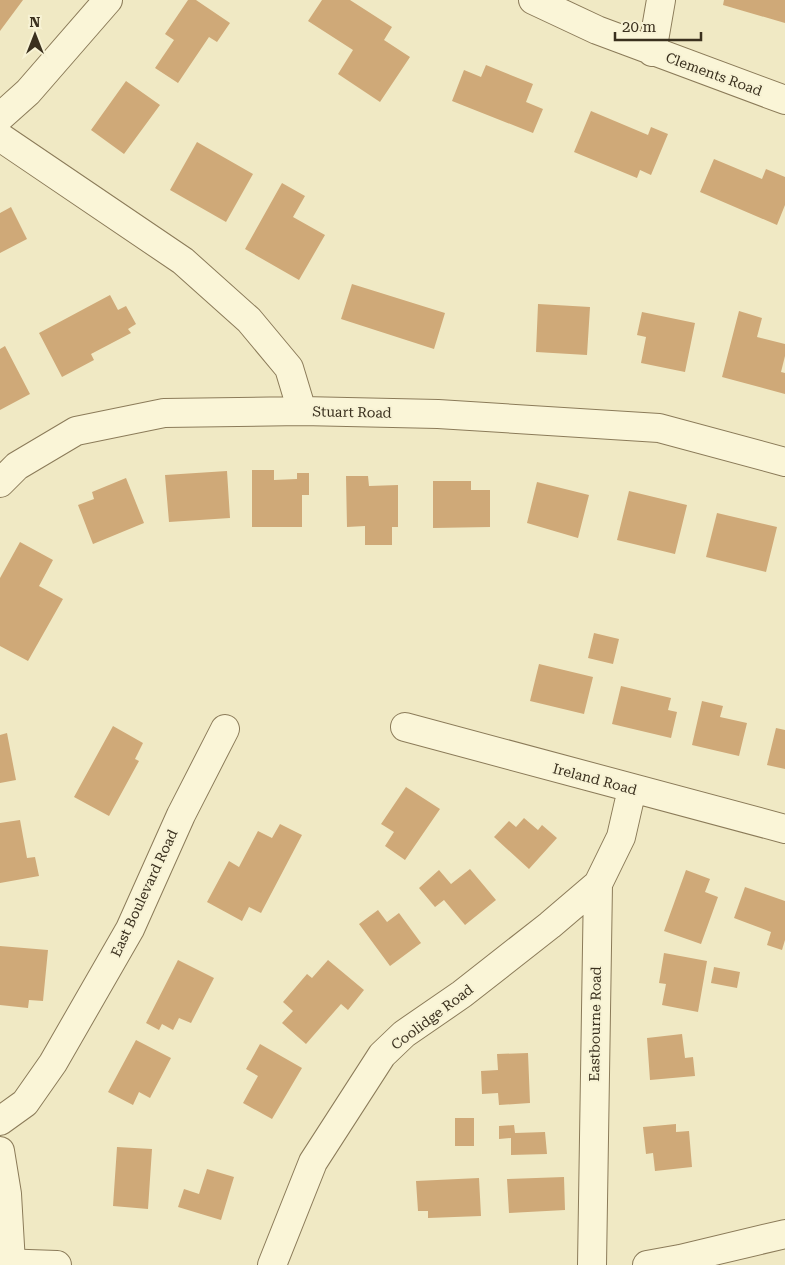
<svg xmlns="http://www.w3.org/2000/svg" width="785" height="1265" font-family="'Roboto Serif',serif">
<rect width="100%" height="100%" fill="#f0e9c4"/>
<path fill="#cfa978" d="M0 0H23L0 31Z
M188 0H196L230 23 217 42 209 37 178 83 155 68 174 40 165 34Z
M322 0H350L392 27 384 40 410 57 380 102 338 74 353 50 308 21Z
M724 0H785V23L723 5Z
M486 65 533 84 526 102 543 109 533 133 452 101 464 70 481 77Z
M126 81 160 105 124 154 91 130Z
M591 111 648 135 651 127 668 134 651 175 640 170 637 178 574 152Z
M197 142 253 174 226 222 170 190Z
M714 159 762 179 766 169 785 177V205L777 225 700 192Z
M282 183 305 196 293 217 325 235 299 280 245 249Z
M11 207 27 239 0 253V213Z
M352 284 445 313 434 349 341 319Z
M110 295 118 310 126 306 136 324 128 329 131 333 91 354 94 360 62 377 39 333Z
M538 304 590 307 587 355 536 352Z
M739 311 762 318 757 337 785 344V356L781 372 785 373V394L722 377Z
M642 312 695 323 685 372 641 363 646 337 637 335Z
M5 346 30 394 0 410V349Z
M252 470H274V480L297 479V473H309V495H302V527H252Z
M227 471 230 518 169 522 165 475Z
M346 476H368L369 486 398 485V527H392V545H365V526L347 527Z
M126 478 144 523 93 544 78 505 94 499 92 492Z
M433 481H471V490H490V527L433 528Z
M537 482 589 495 578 538 527 523Z
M629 491 687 505 675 554 617 540Z
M717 513 777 527 766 572 706 557Z
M20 542 53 560 39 586 63 599 28 661 0 646V578Z
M594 633 619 639 613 664 588 658Z
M539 664 593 677 584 714 530 701Z
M621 686 671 698 668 710 677 712 671 738 612 724Z
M702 701 723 706 720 717 747 723 739 756 692 745Z
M113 726 143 743 135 759 139 761 109 816 74 797Z
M776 728 785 730V769L767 765Z
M7 733 16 780 0 783V735Z
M406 787 440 809 405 860 385 846 394 832 381 824Z
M524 818 538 830 542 825 557 838 529 869 494 837 509 821 516 827Z
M20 820 27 858 35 857 39 876 0 883V823Z
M280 824 302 835 261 913 249 907 242 921 207 902 229 861 239 867 258 831 272 838Z
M470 869 496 900 465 925 444 900 435 907 419 888 439 870 451 884Z
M686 870 710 879 705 892 718 897 701 944 664 931Z
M745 887 785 901V940L782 950 767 945 771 932 734 918Z
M378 910 387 922 399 913 421 943 390 966 359 924Z
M0 946 48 950 43 1001 29 1000 28 1008 0 1005Z
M664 953 707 961 698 1012 662 1005 666 984 659 983Z
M178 960 214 978 191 1023 179 1018 173 1030 162 1024 159 1030 146 1023Z
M328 960 364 990 348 1010 341 1004 306 1044 282 1023 293 1011 283 1002 307 974 312 978Z
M714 967 740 972 737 988 711 983Z
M682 1034 685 1058 693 1057 695 1076 650 1080 647 1038Z
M136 1040 171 1058 150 1098 139 1092 133 1105 108 1092Z
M260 1044 302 1068 272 1119 243 1103 258 1076 246 1069Z
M528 1053 530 1103 499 1105 498 1093 482 1094 481 1071 498 1070 497 1054Z
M455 1118H474V1146H455Z
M676 1124V1132L689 1131 692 1167 655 1171 653 1153 646 1154 643 1127Z
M514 1125 515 1133 545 1132 547 1154 511 1155V1138L499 1139V1126Z
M117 1147 152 1149 148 1209 113 1206Z
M207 1169 234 1177 221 1220 178 1207 184 1189 199 1194Z
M564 1177 565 1210 509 1213 507 1179Z
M479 1178 481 1216 428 1218V1211H418L416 1181Z"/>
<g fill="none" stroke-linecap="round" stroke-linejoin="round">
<g stroke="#8b7b59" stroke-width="30">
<path id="minor" d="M533 0 597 30 785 100
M652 52 661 0
M0 117 28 92 108 0
M0 137 183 261 249 320 289 368 302 411 438 414 659 428 785 462
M0 483 17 466 76 431 164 413 302 411
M405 727 785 829
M0 1121 25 1103 53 1063 130 929 181 815 225 729
M0 1151 7 1194 11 1263
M272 1265 313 1162 382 1055 404 1034 462 994 550 925 598 884
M592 1265 598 884 621 837 632 789"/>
</g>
<g stroke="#8b7b59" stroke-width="30">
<path id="tertiary" d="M0 1263 57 1265
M647 1265 680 1259 785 1234"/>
</g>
<use href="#minor" stroke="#faf5d7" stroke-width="28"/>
<use href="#tertiary" stroke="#faf5d7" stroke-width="28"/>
</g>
<g text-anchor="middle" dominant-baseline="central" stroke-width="4" stroke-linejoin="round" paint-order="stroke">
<g font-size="14" fill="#3a301e" stroke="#f7f2d4">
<text transform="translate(714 74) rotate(20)">Clements Road</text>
<text transform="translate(352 412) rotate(1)">Stuart Road</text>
<text transform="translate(595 779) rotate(15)">Ireland Road</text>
<text transform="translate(144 893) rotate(-65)">East Boulevard Road</text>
<text transform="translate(432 1017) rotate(-37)">Coolidge Road</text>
<text transform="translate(595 1024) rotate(-89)">Eastbourne Road</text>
</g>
</g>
<g transform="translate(35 35)" stroke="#f7f2d4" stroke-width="4" paint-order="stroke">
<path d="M0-4L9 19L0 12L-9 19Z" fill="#3a301e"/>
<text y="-8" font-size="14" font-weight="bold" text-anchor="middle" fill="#3a301e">N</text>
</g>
<path d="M615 32v8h86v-8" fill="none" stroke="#3a301e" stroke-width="2.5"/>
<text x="622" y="32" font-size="15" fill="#3a301e" stroke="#f7f2d4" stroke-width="4" paint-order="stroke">20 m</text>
</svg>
